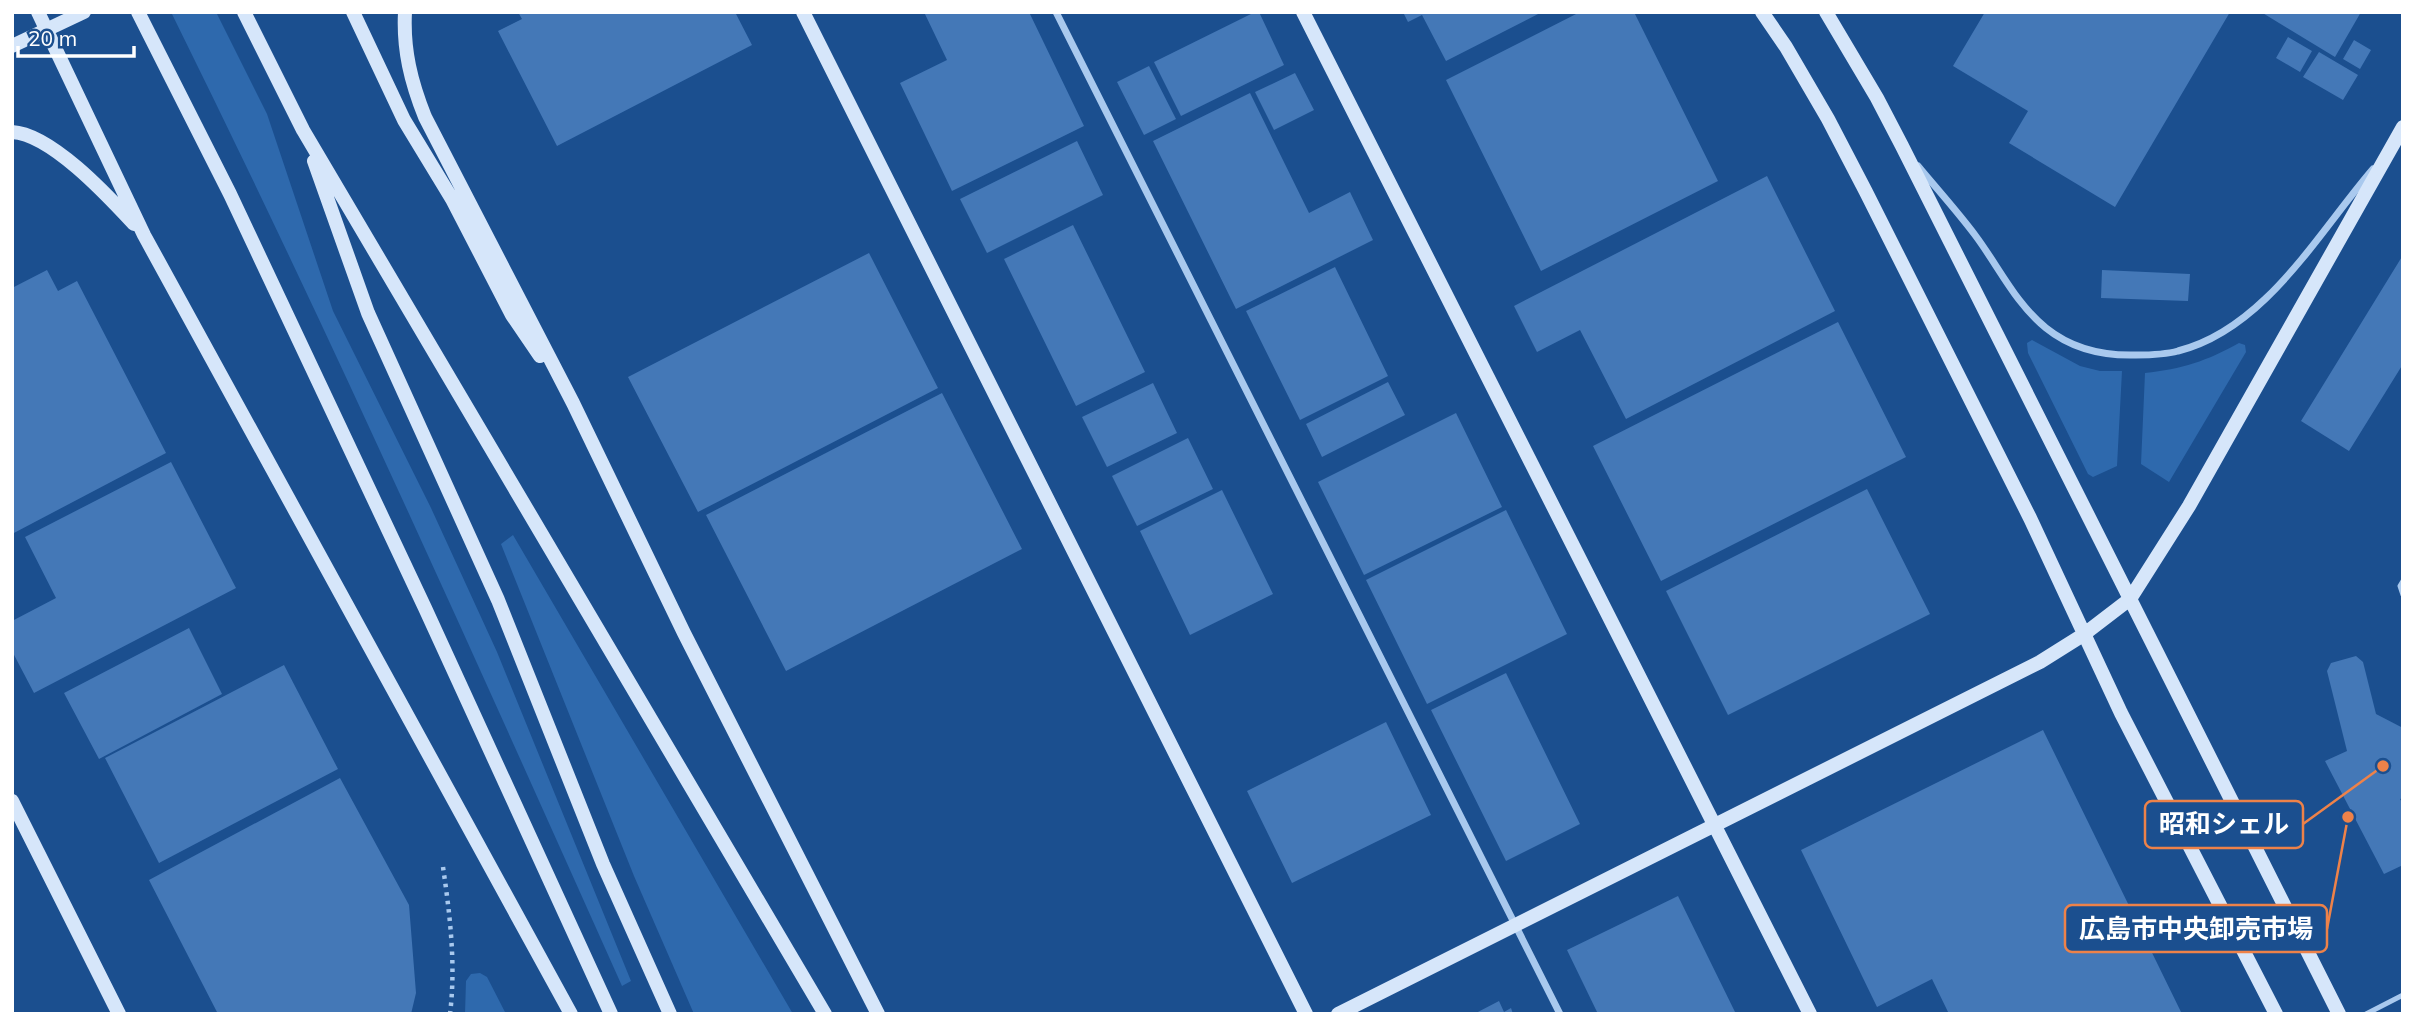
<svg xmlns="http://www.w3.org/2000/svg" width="2415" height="1026" font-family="Mulish,'Noto Sans JP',sans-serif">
<rect width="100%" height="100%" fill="#1b4f8f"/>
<path fill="#2e69ad" d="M171 12H216L267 114 333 311 431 508 497 652 631 981 622 986C476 660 330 333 171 12Z
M2032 340 2080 366 2100 371H2122L2117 466 2093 477 2088 474 2028 353 2027 343Z
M2239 343 2245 345 2246 352 2169 482 2141 464 2145 373C2182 369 2207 361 2239 343Z
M513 535 793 1014H694L634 876 501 544Z
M480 973 487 977 506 1014H465L466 981 471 974Z"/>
<path fill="#4478b7" d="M518 12H735L752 45 557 146 498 31 522 19Z
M924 12H1029L1084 126 952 191 900 83 947 60Z
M1255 12H1259L1284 65 1181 116 1154 62Z
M1403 12H1542L1446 61 1422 15 1408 22Z
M1580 12H1634L1718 181 1541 271 1446 80Z
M1985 12H2230L2115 207 2009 143 2028 111 1953 66Z
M2261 12H2361L2335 57Z
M2288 37 2312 51 2300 72 2276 58Z
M2354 40 2371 50 2360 69 2343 59Z
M2319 52 2358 75 2343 100 2303 77Z
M1149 66 1176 119 1144 135 1117 82Z
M1295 73 1314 110 1274 130 1255 92Z
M1250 93 1309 213 1350 192 1373 240 1236 309 1153 141Z
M1077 141 1103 195 987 253 960 199Z
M1767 176 1835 311 1626 419 1580 330 1537 352 1514 306Z
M1073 225 1145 372 1076 406 1004 259Z
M869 253 938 388 698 512 628 377Z
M2403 255V364L2349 451 2301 421Z
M1335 267 1388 376 1300 420 1246 311Z
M47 270 58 291 77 281 166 453 12 534V288Z
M2102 270 2190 274 2188 301 2101 298Z
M1838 322 1906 457 1661 581 1593 446Z
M1388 382 1405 415 1322 457 1306 424Z
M1153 383 1177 433 1107 467 1082 417Z
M942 393 1022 549 786 671 706 515Z
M1456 413 1502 507 1364 575 1318 482Z
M1188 438 1213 489 1137 526 1112 476Z
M171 462 236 588 34 693 12 651V621L56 598 25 537Z
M1867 489 1930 614 1728 715 1666 591Z
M1222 490 1273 594 1190 635 1140 531Z
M1506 510 1567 634 1427 704 1366 580Z
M189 628 222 694 99 759 64 693Z
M2356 656 2363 662 2376 714 2403 728V798L2400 799 2403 804V865L2384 874 2325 761 2347 751 2327 671 2331 663Z
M284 665 338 769 159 863 105 758Z
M1506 673 1580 824 1506 861 1431 710Z
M1386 722 1431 815 1292 883 1247 791Z
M2043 730 2182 1014H1949L1932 979 1877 1007 1801 850Z
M340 778 409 905 416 993 411 1014H218L149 880Z
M1678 896 1736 1014H1598L1567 950Z
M1499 1001 1504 1012 1511 1008 1513 1014H1474Z"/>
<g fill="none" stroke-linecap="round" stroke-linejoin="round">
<path stroke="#a9c9ee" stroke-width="4.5" stroke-dasharray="3.5 5" stroke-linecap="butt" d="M443 867C450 915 456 965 450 1014"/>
<path stroke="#a9c9ee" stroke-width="5" d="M2403 581 2400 586 2403 595
M2366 1014 2403 995"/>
<path stroke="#a9c9ee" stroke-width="7" d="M1056 12 1560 1014
M1918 166C1937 189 1957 211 1975 235 1999 267 2015 303 2046 328 2072 349 2103 356 2136 355 2150 355 2164 355 2178 351 2265 329 2318 233 2373 169"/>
<path stroke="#d6e6fa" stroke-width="14" d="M38 12 144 235 571 1014
M138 12 230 194 425 608 611 1014
M244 12 303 130 825 1014
M353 12 404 120 452 199 512 315 540 356
M405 12C403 50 411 82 425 117L573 403 684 633 878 1014
M803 12 1306 1014
M1303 12 1810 1014
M1762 12 1786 47 1828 119 1866 192 2030 518 2121 713 2276 1014
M1826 12 1877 98 1902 146 2339 1014
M12 46 84 12
M12 132C51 134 108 196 134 224
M314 161 368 313 498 600 603 864 670 1014
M12 801 119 1014
M1338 1014 2040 662 2083 635 2130 599 2189 506 2403 127"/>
</g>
<path fill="none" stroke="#ee8249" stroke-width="2.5" d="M2383 766L2303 824M2348 817L2327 929"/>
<g fill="#ee8249" stroke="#1b4f8f" stroke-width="2.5">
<circle cx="2383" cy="766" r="7"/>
<circle cx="2348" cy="817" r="7"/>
</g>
<g fill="#1b4f8f" stroke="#ee8249" stroke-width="2.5">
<rect x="2145" y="801" width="158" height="47" rx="7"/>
<rect x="2065" y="905" width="262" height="47" rx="7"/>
</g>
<g font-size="26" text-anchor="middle" font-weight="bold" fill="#fff">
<text x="2224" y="833">昭和シェル</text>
<text x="2196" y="938">広島市中央卸売市場</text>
</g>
<rect width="2415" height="1026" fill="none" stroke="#ffffff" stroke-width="28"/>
<path d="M18 46v10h116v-10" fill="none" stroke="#ffffff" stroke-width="3.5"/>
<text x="28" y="46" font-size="21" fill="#ffffff" stroke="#1b4f8f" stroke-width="5" paint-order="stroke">20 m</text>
</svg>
